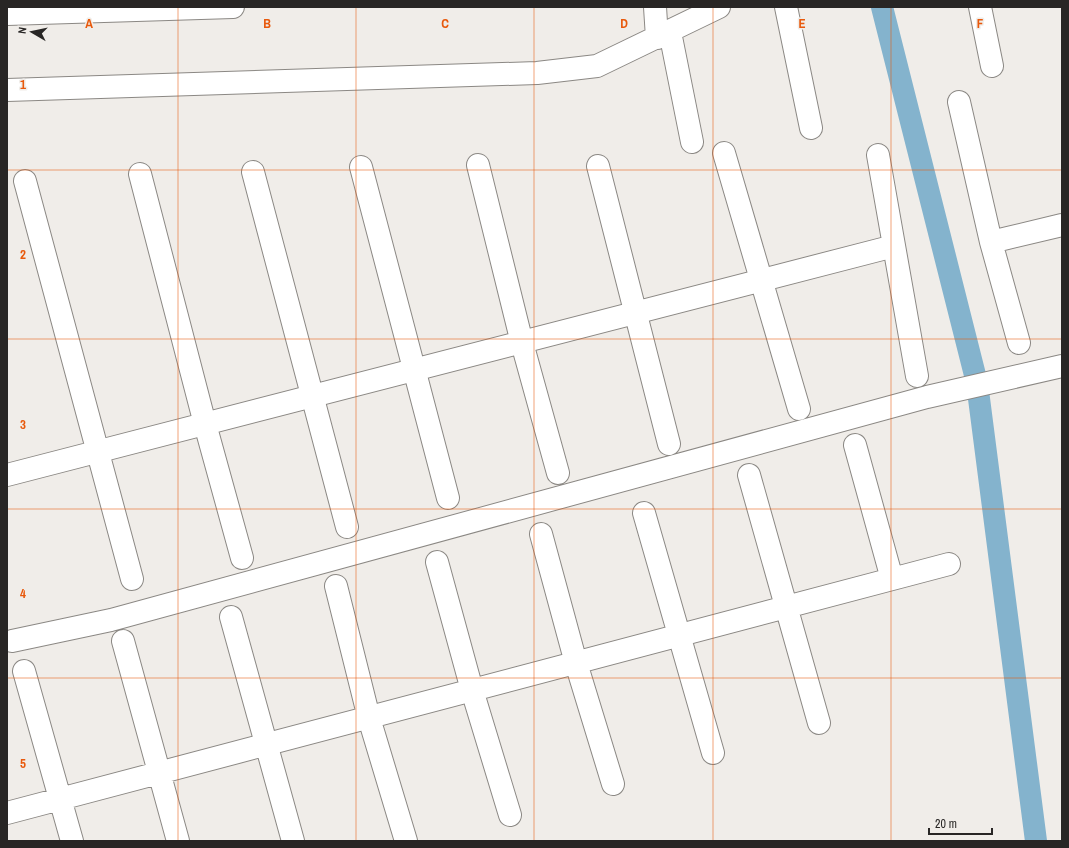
<svg xmlns="http://www.w3.org/2000/svg" width="1069" height="848" font-family="'Archivo Narrow',sans-serif">
<rect width="100%" height="100%" fill="#f0ede9"/>
<g fill="none" stroke-linecap="round" stroke-linejoin="round">
<path stroke="#84b3cd" stroke-width="22" d="M882 7 977 383 1036 841"/>
<g stroke="#8b8884" stroke-width="24">
<path id="street" d="M655 7 657 38
M786 7 811 128
M980 7 992 66
M7 14 233 7
M670 32 692 142
M7 90 537 73 597 66 719 7
M959 102 991 242 1019 343
M724 153 799 409
M878 155 917 376
M478 165 522 343 558 473
M598 166 669 444
M361 167 448 498
M253 172 347 527
M140 174 205 424 242 558
M25 181 132 579
M991 242 1062 225
M855 445 892 579
M7 475 894 246
M749 475 819 723
M644 513 713 753
M541 534 576 663 613 784
M437 562 472 690 510 815
M336 586 369 718 406 841
M231 617 293 841
M12 641 111 620 927 397 1062 366
M123 641 178 841
M24 671 72 841
M7 813 949 564"/>
</g>
<use href="#street" stroke="#fff" stroke-width="22"/>
</g>
<path fill="none" stroke="#e8590c" stroke-width="1" stroke-opacity="0.55" d="M178 7V841M356 7V841M534 7V841M713 7V841M891 7V841M7 170H1062M7 339H1062M7 509H1062M7 678H1062"/>
<g font-size="13" text-anchor="middle" font-weight="bold" fill="#e8590c" stroke="#f0ede9" stroke-width="3" stroke-linejoin="round" paint-order="stroke">
<text x="89" y="28">A</text>
<text x="267" y="28">B</text>
<text x="445" y="28">C</text>
<text x="624" y="28">D</text>
<text x="802" y="28">E</text>
<text x="980" y="28">F</text>
<text x="23" y="89">1</text>
<text x="23" y="259">2</text>
<text x="23" y="429">3</text>
<text x="23" y="598">4</text>
<text x="23" y="768">5</text>
</g>
<rect width="1069" height="848" fill="none" stroke="#282625" stroke-width="16"/>
<g transform="translate(32 32) rotate(279)" stroke="#f0ede9" stroke-width="3" paint-order="stroke">
<path d="M0-3L7 15L0 10L-7 15Z" fill="#282625"/>
<text y="-6" font-size="11" font-weight="bold" text-anchor="middle" fill="#282625">N</text>
</g>
<path d="M929 828v6h63v-6" fill="none" stroke="#282625" stroke-width="2"/>
<text x="935" y="828" font-size="12" fill="#282625" stroke="#f0ede9" stroke-width="3" paint-order="stroke">20 m</text>
</svg>
